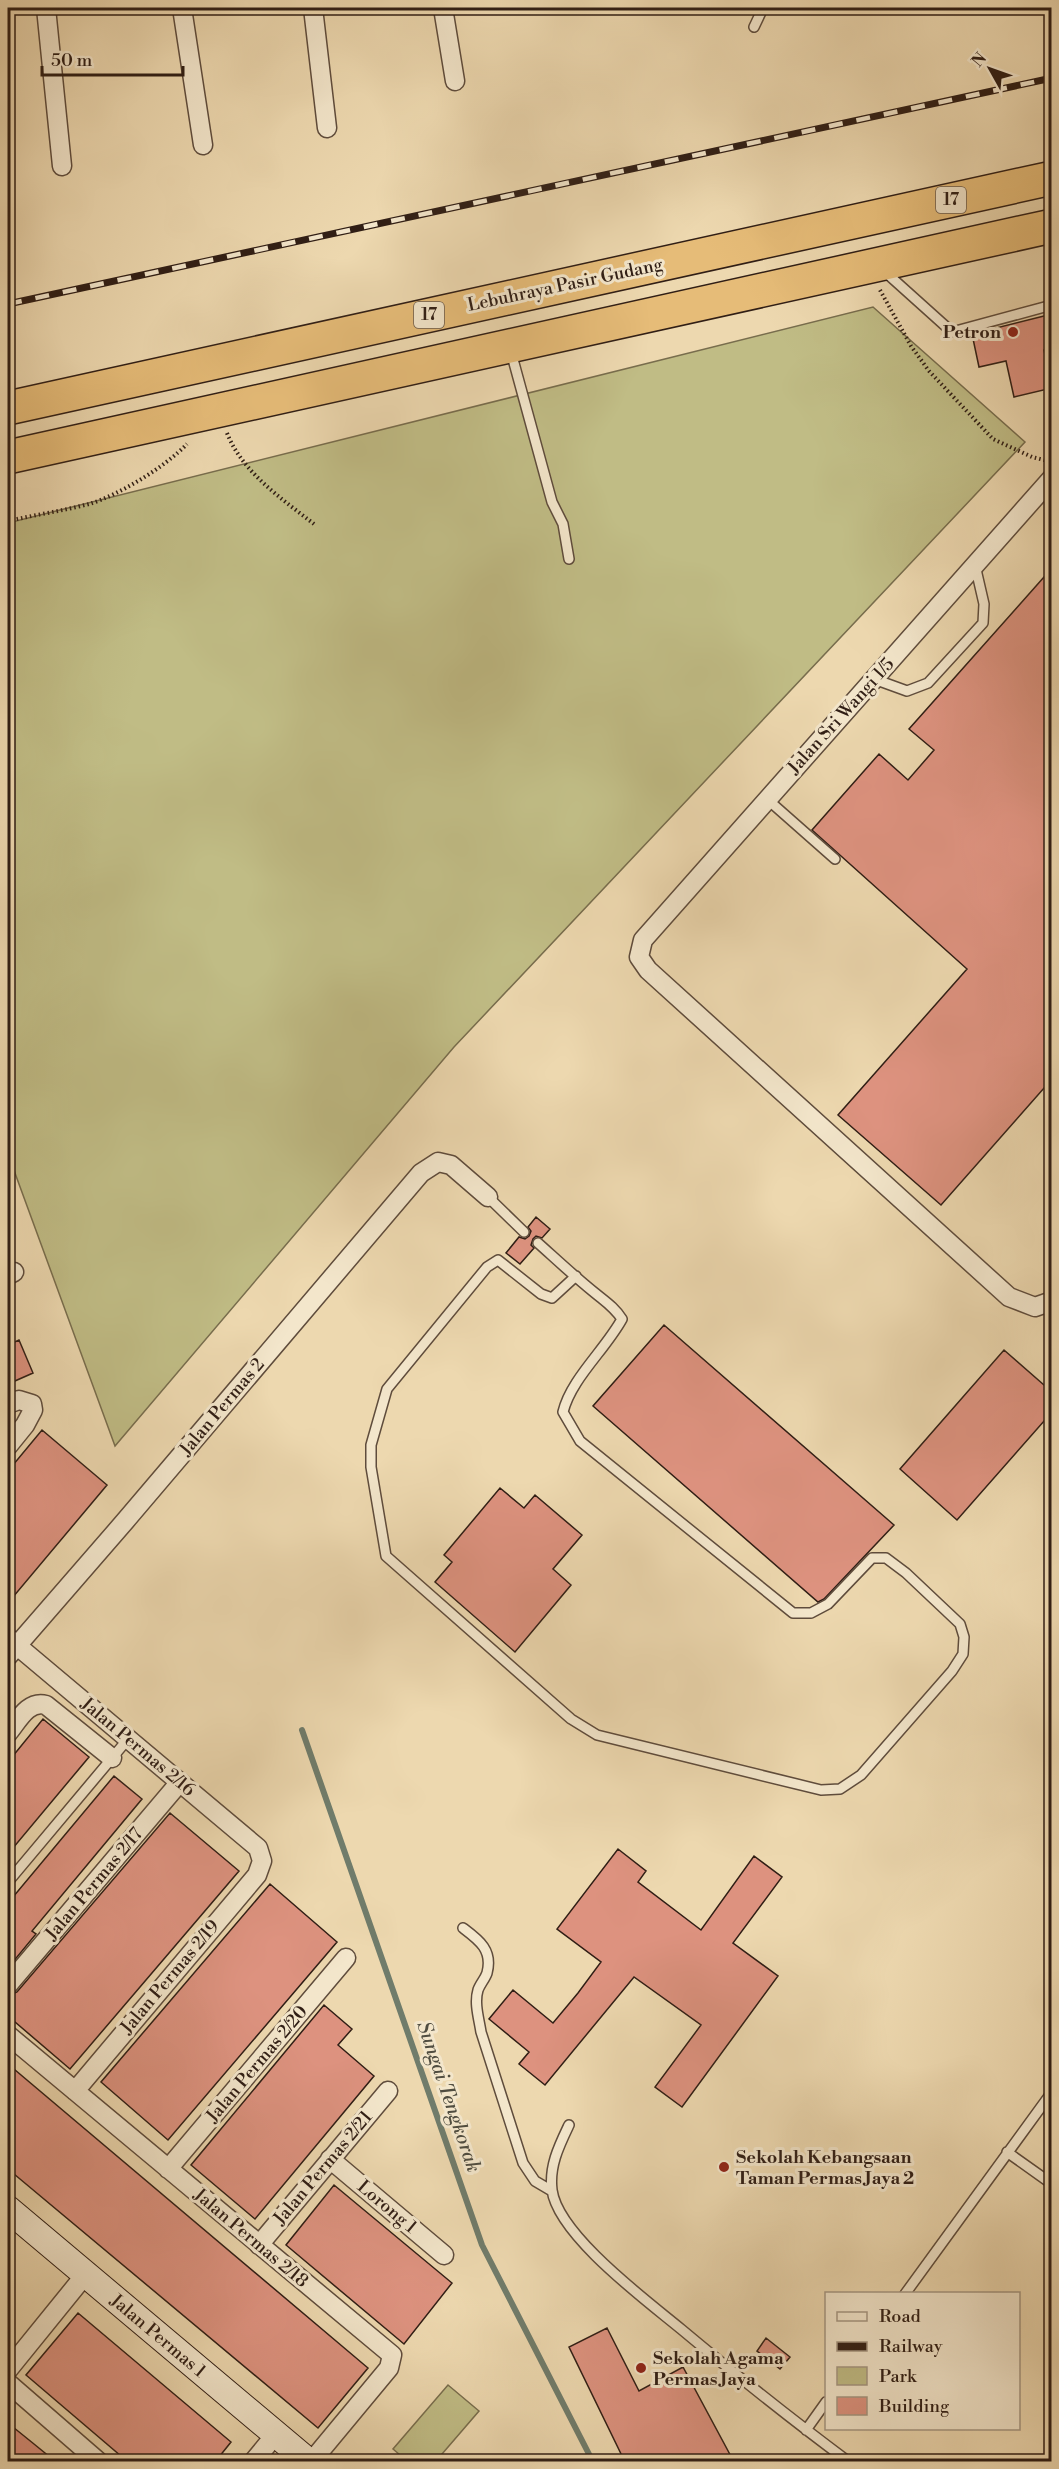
<svg xmlns="http://www.w3.org/2000/svg" width="1059" height="2469" font-family="'Libre Bodoni',serif">
<rect width="100%" height="100%" fill="#edd8af"/>
<filter id="stains"><feTurbulence type="fractalNoise" baseFrequency=".00333" numOctaves="4"/><feColorMatrix values="0 0 0 0 .2 0 0 0 0 .09 0 0 0 0 .02 0 0 0 .5 -.17"/></filter>
<radialGradient id="worn" r=".72"><stop offset=".6" stop-color="#630" stop-opacity="0"/><stop offset="1" stop-color="#630" stop-opacity=".3"/></radialGradient>
<path fill="#c0bc85" stroke="#786d4d" stroke-width="1.5" d="M873 307 1025 442 454 1047 115 1446 8 1154V523Z
M448 2385 479 2411 436 2461H407L393 2449Z"/>
<g fill="none" stroke-linecap="round" stroke-linejoin="round">
<path stroke="#707c6b" stroke-width="6" d="M302 1730 482 2245 593 2462"/>
</g>
<path fill="#dd927f" stroke="#301e15" stroke-width="1.5" d="M1052 314V348L1044 350 1052 388 1014 397 1006 361 979 367 972 334Z
M1052 568V1079L941 1205 838 1115 967 969 812 830 879 754 908 780 934 750 909 729Z
M536 1217 550 1229 542 1238 536 1236 533 1239 531 1245 534 1248 520 1264 506 1253 519 1237 525 1239 529 1236 531 1231 528 1227Z
M664 1325 894 1525 824 1599 818 1602 593 1406Z
M19 1340 33 1373 8 1384V1345Z
M1004 1350 1052 1392V1412L957 1520 900 1469Z
M42 1430 107 1485 8 1603V1471Z
M500 1488 524 1508 535 1495 582 1535 553 1569 571 1585 515 1652 435 1582 452 1562 444 1555Z
M43 1719 89 1757 8 1854V1762Z
M114 1776 142 1799 32 1931 36 1934 8 1968V1903Z
M170 1813 239 1871 70 2069 8 2016V1996L17 1992Z
M618 1849 646 1871 638 1882 701 1930 754 1856 782 1877 733 1943 778 1976 682 2107 655 2087 701 2025 634 1977 545 2085 519 2064 529 2052 489 2019 513 1990 553 2023 578 1993 601 1962 557 1929Z
M270 1884 337 1942 168 2140 101 2082Z
M324 2005 352 2029 338 2045 374 2076 255 2219 191 2165Z
M8 2064 368 2368 318 2428 8 2169Z
M334 2185 452 2283 404 2344 286 2245Z
M78 2313 231 2442 215 2462H128L26 2375Z
M607 2328 639 2391 683 2367 734 2462H625L569 2347Z
M766 2338 790 2357 780 2369 757 2351Z
M8 2423 34 2444 56 2462H8Z"/>
<g fill="none" stroke-linecap="round" stroke-linejoin="round">
<g stroke="#5f4c3c" stroke-width="12">
<path id="lane" d="M754 27 763 8
M883 270 952 332 1052 305
M511 352 552 502 563 524 569 559
M874 679 907 691 928 683 983 623 984 604 975 565
M767 799 835 859
M488 1197 524 1232
M538 1243C557 1260 575 1277 595 1293 606 1302 614 1307 622 1319 605 1350 571 1379 563 1412L580 1441 793 1613H811L828 1604 872 1558H886L906 1573 960 1624 964 1637 963 1654 952 1671 861 1775 840 1789 821 1790 597 1735 571 1719 386 1556 371 1467V1445L387 1389 487 1267 498 1260 541 1294 552 1298 576 1276
M8 1882 128 1739
M463 1928C479 1940 493 1950 487 1973 485 1979 480 1984 478 1990 474 2003 479 2019 481 2032L523 2163 535 2181 552 2191
M569 2125C559 2146 549 2166 552 2190 558 2235 646 2300 681 2329 736 2375 791 2419 849 2462
M1007 2152 1052 2184
M905 2294 1052 2092
M806 2430 826 2402"/>
</g>
<g stroke="#5f4c3c" stroke-width="21">
<path id="street" d="M46 8 62 166
M182 8 203 145
M313 8 327 128
M443 8 455 81
M1052 478 643 940 639 957 648 970 1009 1297 1035 1307 1052 1301
M8 1275 14 1272
M8 1404 19 1400 32 1404 33 1410 25 1425 8 1446
M8 1638 258 1848 262 1861 257 1875 75 2091
M8 1656 126 1520 421 1173 438 1162 451 1165 488 1197
M8 1733C18 1721 28 1700 46 1705L112 1758
M8 1985 180 1782
M8 2035 392 2355 389 2368 311 2462
M330 2159 444 2255
M168 2169 346 1958
M259 2245 388 2091
M8 2370 85 2275
M8 2383 99 2462
M253 2462 276 2434"/>
</g>
<g stroke="#301e15" stroke-width="28">
<path id="secondary" d="M8 2209 309 2462"/>
</g>
<g stroke="#301e15" stroke-width="36">
<path id="highway" d="M8 408 1052 178
M8 457 1052 226"/>
</g>
<path stroke="#301e15" stroke-width="4" stroke-dasharray="1.5 3" stroke-linecap="butt" d="M880 290 911 346 929 371 993 439 1032 457 1048 461
M227 433C242 472 282 499 314 524
M8 521C34 515 62 511 89 504 119 495 165 467 187 444"/>
<use href="#lane" stroke="#f3e6cb" stroke-width="9"/>
<use href="#street" stroke="#f3e6cb" stroke-width="18"/>
<use href="#secondary" stroke="#f3e6cb" stroke-width="26"/>
<use href="#highway" stroke="#e6bc78" stroke-width="33"/>
<g stroke="#301e15" stroke-width="7">
<path id="rail" d="M8 304 1052 78"/>
</g>
<use href="#rail" stroke="#f3e6cb" stroke-width="4.5" stroke-dasharray="14" stroke-linecap="butt"/>
</g>
<g fill="#8f2418" stroke="#f3e6cb" stroke-width="2">
<circle cx="1013" cy="332" r="6"/>
<circle cx="724" cy="2167" r="6"/>
<circle cx="641" cy="2368" r="6"/>
</g>
<g text-anchor="middle" dominant-baseline="central" stroke-width="6" stroke-linejoin="round" paint-order="stroke">
<g fill="#f3e6cb" stroke="#6a5a4c" stroke-width="1.5">
<rect x="936" y="187" width="30" height="26" rx="4.5"/>
<rect x="414" y="302" width="30" height="26" rx="4.5"/>
</g>
<g font-size="16" font-weight="bold" fill="#301e15">
<text x="951" y="200">17</text>
<text x="429" y="315">17</text>
</g>
<g font-size="18" fill="#301e15" stroke="#f3e6cb">
<text transform="translate(565 285) rotate(-12)">Lebuhraya Pasir Gudang</text>
<text transform="translate(841 716) rotate(-48)">Jalan Sri Wangi 1/5</text>
<text transform="translate(222 1407) rotate(-50)">Jalan Permas 2</text>
<text transform="translate(138 1747) rotate(40)">Jalan Permas 2/16</text>
<text transform="translate(94 1884) rotate(-50)">Jalan Permas 2/17</text>
<text transform="translate(170 1977) rotate(-50)">Jalan Permas 2/19</text>
<text transform="translate(257 2064) rotate(-50)">Jalan Permas 2/20</text>
<text transform="translate(323 2168) rotate(-50)">Jalan Permas 2/21</text>
<text transform="translate(387 2207) rotate(40)">Lorong 1</text>
<text transform="translate(251 2238) rotate(40)">Jalan Permas 2/18</text>
<text transform="translate(158 2336) rotate(40)">Jalan Permas 1</text>
</g>
<g font-size="18" font-weight="bold" fill="#301e15" stroke="#f3e6cb" text-anchor="start">
<text x="1001" y="332" text-anchor="end">Petron</text>
<text x="736" y="2157">Sekolah Kebangsaan<tspan x="736" dy="21">Taman Permas Jaya 2</tspan></text>
<text x="653" y="2358">Sekolah Agama<tspan x="653" dy="21">Permas Jaya</tspan></text>
</g>
<g font-size="20" font-style="italic" fill="#504d40" stroke="#f3e6cb">
<text transform="translate(448 2097) rotate(71)">Sungai Tengkorak</text>
</g>
</g>
<rect width="1059" height="2469" fill="none" stroke="#edd8af" stroke-width="30"/>
<rect x="9" y="9" width="1041" height="2451" fill="none" stroke="#301e15" stroke-width="3"/>
<rect x="15" y="15" width="1029" height="2439" fill="none" stroke="#301e15" stroke-width="1.5"/>
<rect x="825" y="2292" width="195" height="138" fill="#f3e6cb" stroke="#a59682" stroke-width="1.5"/>
<rect x="837" y="2312" width="30" height="9" fill="#f3e6cb" stroke="#a59682" stroke-width="1.5"/>
<text x="879" y="2322" font-size="18" fill="#301e15">Road</text>
<rect x="837" y="2342" width="30" height="9" fill="#301e15" stroke="#a59682" stroke-width="1.5"/>
<text x="879" y="2352" font-size="18" fill="#301e15">Railway</text>
<rect x="837" y="2367" width="30" height="18" fill="#c0bc85" stroke="#a59682" stroke-width="1.5"/>
<text x="879" y="2382" font-size="18" fill="#301e15">Park</text>
<rect x="837" y="2397" width="30" height="18" fill="#dd927f" stroke="#a59682" stroke-width="1.5"/>
<text x="879" y="2412" font-size="18" fill="#301e15">Building</text>
<g transform="translate(990 69) rotate(310)" stroke="#f3e6cb" stroke-width="4.5" paint-order="stroke">
<path d="M0-4.5L10 22L0 15L-10 22Z" fill="#301e15"/>
<text y="-9" font-size="16" font-weight="bold" text-anchor="middle" fill="#301e15">N</text>
</g>
<path d="M42 66v9h141v-9" fill="none" stroke="#301e15" stroke-width="3"/>
<text x="51" y="66" font-size="18" fill="#301e15" stroke="#f3e6cb" stroke-width="4.5" paint-order="stroke">50 m</text>
<rect width="100%" height="100%" filter="url(#stains)"/>
<rect width="100%" height="100%" fill="url(#worn)"/>
</svg>
